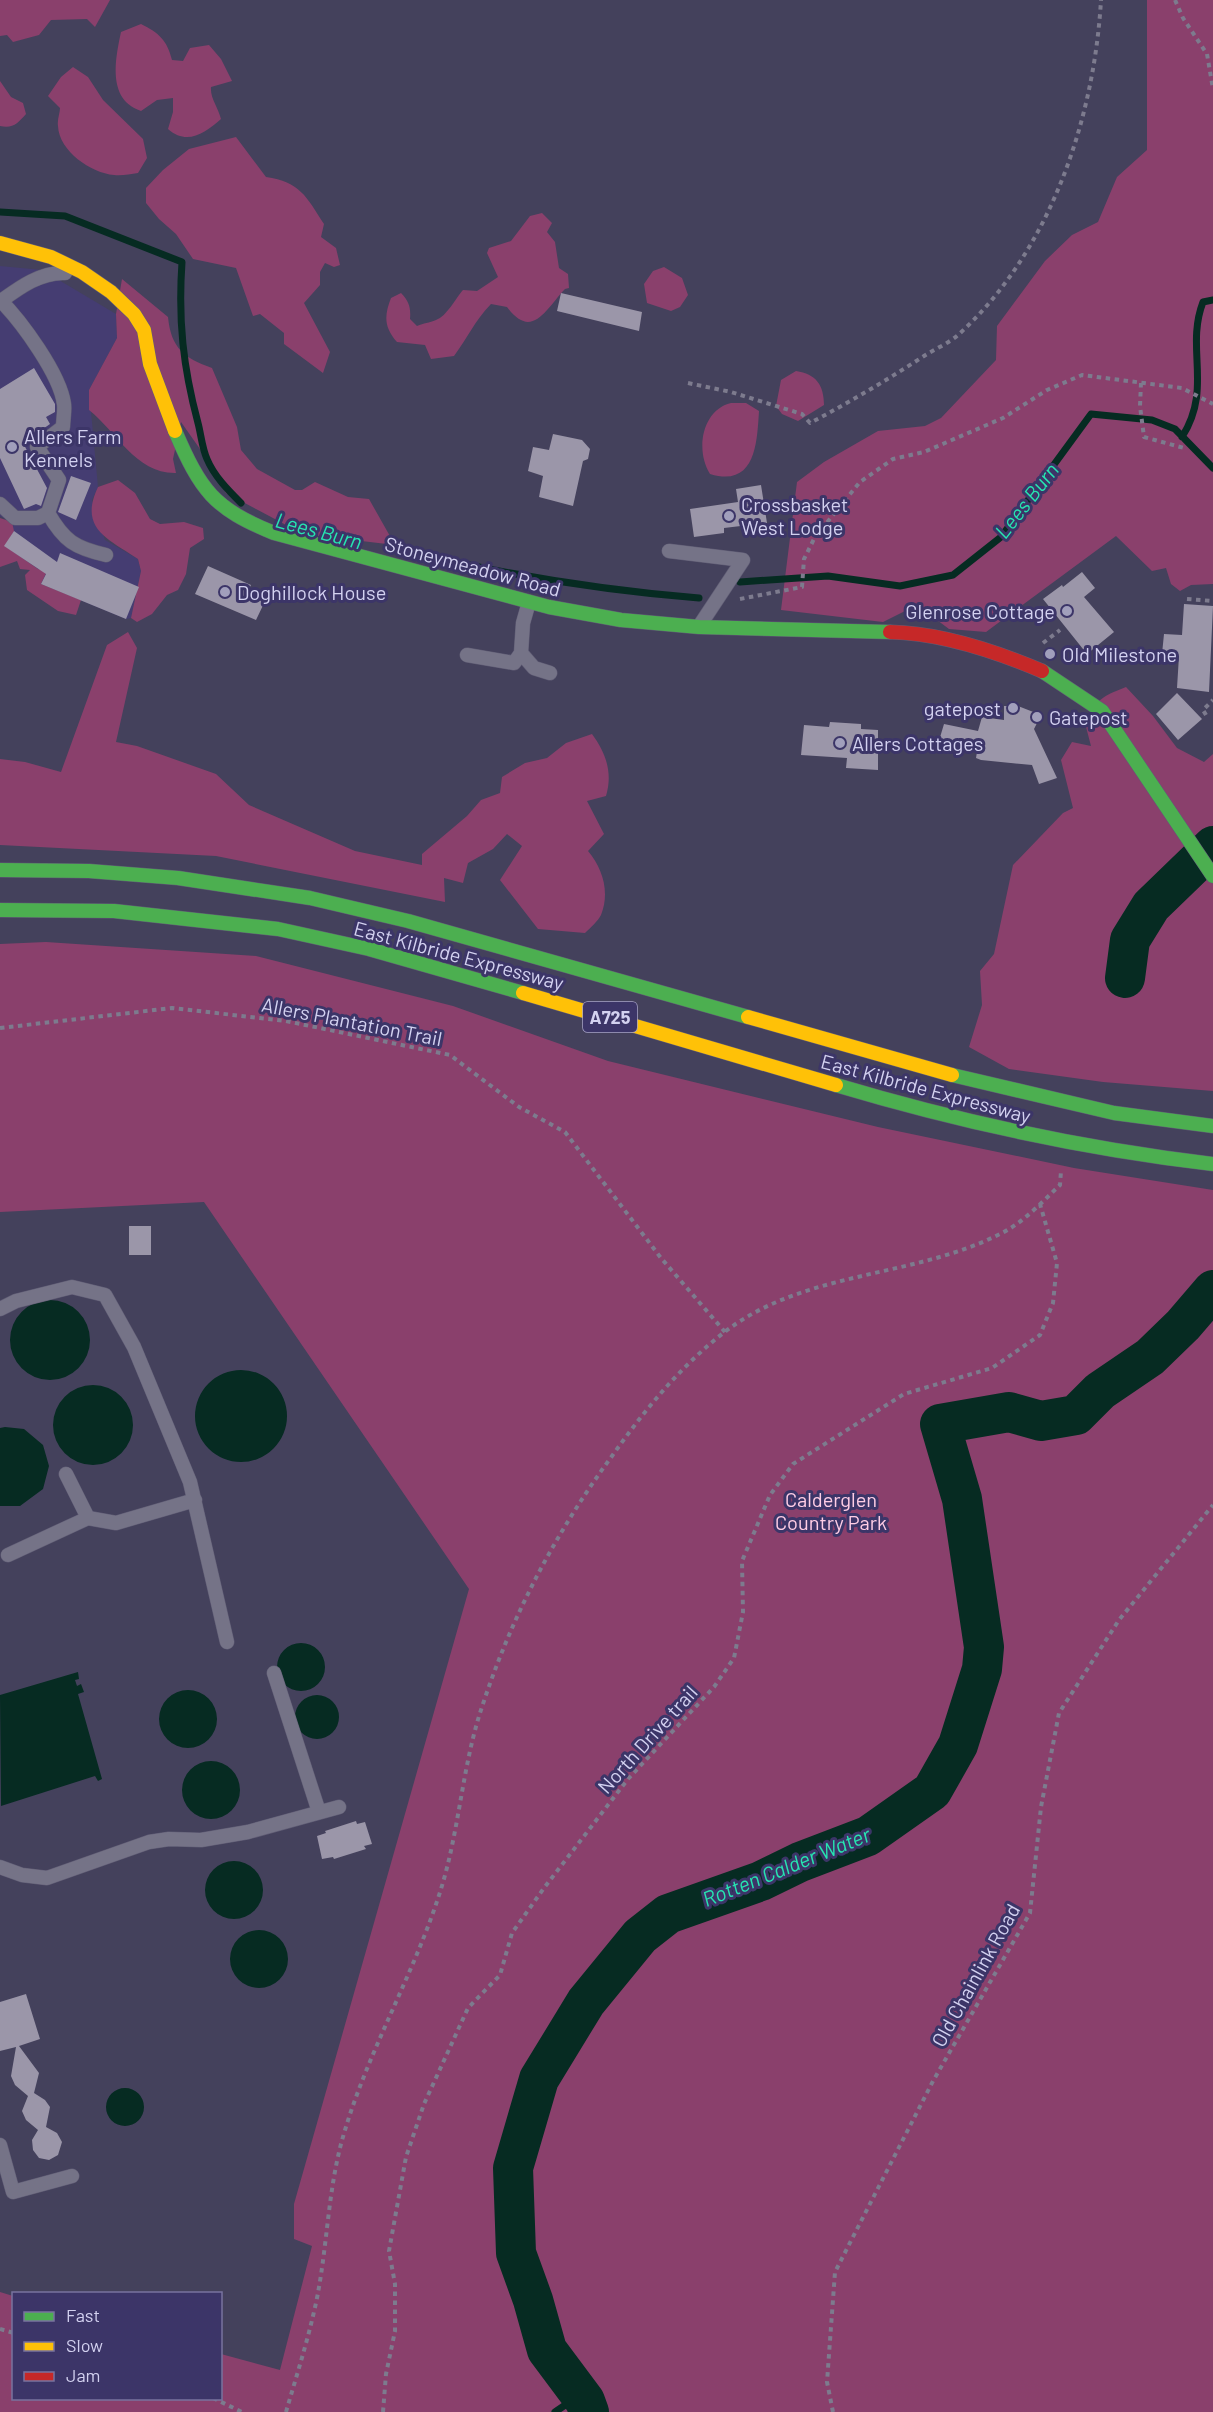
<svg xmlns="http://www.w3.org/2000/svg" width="1213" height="2412" font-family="Barlow,sans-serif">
<rect width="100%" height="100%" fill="#44415c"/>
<path fill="#453d72" d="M0 266 42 270 116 314 117 338 89 390 98 487 92 500 105 540 138 559 141 571 131 618 126 619 41 584 38 569 4 546 12 522 0 516Z"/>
<path fill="#8a406c" d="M0 0H110L95 27 87 19 51 20 39 35 13 42 7 35 0 36Z
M1147 0H1213V584L1191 585 1180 591 1171 584 1166 568 1152 571 1116 536 986 632 949 629 917 605 883 622 781 610 797 482 824 462 878 431 925 426 941 418 996 360 997 326 1045 261 1072 235 1098 222 1117 177 1147 150Z
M141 24C159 33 167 40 172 60L183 61 190 48 209 45 221 59 232 81 211 87C210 98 218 107 221 119 205 133 187 146 168 129L173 112V98L157 100 141 111C107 100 115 60 121 32Z
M73 67 88 77 103 100 143 139 147 158 138 173C130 174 122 176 114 175 91 173 59 151 58 126 57 120 60 113 60 108L48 96 61 77Z
M0 81 11 97 23 103 26 114C18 123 13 129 0 126Z
M236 137 266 177C300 182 306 196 324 224L321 237 336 248 340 265 334 267 325 263 320 272V285L304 303 330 352 323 373 284 344V333L260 314 253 316 236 268 193 259 176 234 159 219 146 203V188L163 170 189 149Z
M542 213 552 223 547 232 555 242 559 268 568 274 569 288 565 289C546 309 532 341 507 307L491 304C474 322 468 337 454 356L431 359 425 345 397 342C384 327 384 316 391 298L401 293C409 301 411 308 410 319L417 326C424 323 429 323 436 320 447 316 455 299 463 290L477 291 498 277 487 253 489 248 511 241 530 216Z
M664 267 682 278 688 295 680 307 671 311 647 303 644 284 653 271Z
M122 279 168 317C171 348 184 358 212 368L237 427 241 450 257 469 295 490H302L315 482 348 497 369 499 395 545 303 534 226 493 207 459 181 422 173 459 176 473C136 474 117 432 89 410V390L117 338 116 314Z
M796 371C816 374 824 385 824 405L798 421 782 414 776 406 781 380Z
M731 403H746L759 411C757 442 756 488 710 474 695 450 702 410 731 403Z
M118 480 135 493 150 519 160 524 184 522 203 528 204 539 190 548 186 574 178 590 167 595 152 614 137 622 131 618 141 571 138 559C109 539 78 529 98 487Z
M0 518 12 522 14 531 5 546 38 569 47 571 41 584 81 600 76 615 58 611 27 590 25 575 30 570 20 569 17 561 0 567Z
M128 632 137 648 116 742 137 746 216 774 249 805 355 851 422 865V854L467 816 481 800 500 793 502 777 525 763 547 758 566 743 592 734C606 753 613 773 606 796L587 801 604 834 588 851C603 869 610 892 601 915 598 921 590 928 585 933L538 929 500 880 522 846 507 834 493 849 468 863 463 883 444 878 445 902 216 856 0 845V759L25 762 61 772 107 645Z
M1126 687 1153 716 1177 748 1204 762 1213 754V1091L1103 1082 1009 1069 969 1047 982 1005 980 971 994 954 1013 865 1063 813 1073 808 1061 760 1072 742 1091 746 1085 723C1100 698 1098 698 1126 687Z
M46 942 256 956 453 1006 608 1061 878 1127 1074 1168 1213 1190V2412H0V2292L13 2296 14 2398H220L221 2354 280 2370 312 2246 294 2239V2204L469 1589 204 1202 0 1212V944Z"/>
<path fill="#062b22" d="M10 1340a40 40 0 1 1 80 0a40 40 0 1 1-80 0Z
M195 1416a46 46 0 1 1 92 0a46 46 0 1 1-92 0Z
M53 1425a40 40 0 1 1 80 0a40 40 0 1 1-80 0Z
M5 1427 24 1429 43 1445 49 1466 43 1489 20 1506H0V1428Z
M277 1667a24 24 0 1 1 48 0a24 24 0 1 1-48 0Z
M78 1672 79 1679 75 1680 77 1686 81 1684 84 1692 78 1694 102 1779 98 1781 95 1776 1 1806 0 1695Z
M159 1719a29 29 0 1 1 58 0a29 29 0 1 1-58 0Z
M295 1717a22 22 0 1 1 44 0a22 22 0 1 1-44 0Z
M182 1790a29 29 0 1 1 58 0a29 29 0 1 1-58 0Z
M205 1890a29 29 0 1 1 58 0a29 29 0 1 1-58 0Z
M230 1959a29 29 0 1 1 58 0a29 29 0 1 1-58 0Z
M106 2107a19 19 0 1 1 38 0a19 19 0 1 1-38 0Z"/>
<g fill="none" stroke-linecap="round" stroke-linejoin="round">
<path stroke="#062b22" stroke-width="7" d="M0 212 65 216 182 262C178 320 183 367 198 423 201 434 202 448 207 459 214 476 228 490 241 503
M1182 437C1213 388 1185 349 1203 302L1213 300
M400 550C498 573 598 590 699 598
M740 582 828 576 900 586 953 575 1001 537 1091 414 1152 420 1175 429 1213 468
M555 2412 580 2395"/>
<path stroke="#062b22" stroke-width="40" d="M1125 978 1130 940 1151 906 1213 846
M589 2412 585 2401 547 2350 533 2300 516 2253 513 2168 539 2079 586 2002 640 1936 668 1914 761 1881 800 1862 868 1836 932 1791 958 1745 982 1669 984 1647 962 1499 940 1424 1009 1412 1041 1421 1076 1415 1100 1391 1150 1357 1183 1325 1213 1290"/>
</g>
<path fill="#9b96a9" d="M561 293 642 312 639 331 557 311Z
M34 368 55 404V412L46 417 50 424 23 443 47 488 41 506 36 504 24 509 0 458V389Z
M553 434 582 440 590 449 588 459 583 461 573 506 539 497 543 476 528 471 533 447 549 450Z
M71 476 91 483 76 520 58 512Z
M761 485 767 523 724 528V533L694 537 690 509 738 502 736 489Z
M14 531 57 562 60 553 139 587 126 619 41 584 46 574 4 546Z
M208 566 251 585 249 589 267 597 256 620 195 594Z
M1082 572 1095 588 1084 597 1114 632 1087 654 1043 599 1062 585 1063 587Z
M1184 604 1213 606 1209 692 1177 688 1179 656 1162 654 1164 634 1182 635Z
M1177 693 1202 719 1178 740 1156 714Z
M1004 706H1018L1041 715 1034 729 1057 778 1039 784 1032 765 981 760 976 758 977 752 938 744 944 724 978 731 982 717 1004 720Z
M830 722 861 724V729L878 730V770L846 768 847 758 801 755 804 725 829 727Z
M129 1226H151V1255H129Z
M356 1821 357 1824 365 1822 372 1844 364 1846 366 1849 334 1859 333 1857 322 1859 317 1836 326 1833 325 1831Z
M26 1994 40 2039 19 2046 39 2073 34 2093 45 2100 50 2107 46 2127 57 2133 62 2142 58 2155 49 2160 39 2158 33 2150 32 2140 38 2130 26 2120 22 2111 28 2096 15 2085 11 2076 16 2047 0 2051V2002Z"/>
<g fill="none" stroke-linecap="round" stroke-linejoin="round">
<g stroke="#605d75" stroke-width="15">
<path id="lane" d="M0 300C21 321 60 374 64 404 65 411 63 420 63 427L37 447 59 480 48 513C64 541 75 548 106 555
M1 301C20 287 41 272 65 273
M0 504 15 518H38L48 513
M669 551 743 560 700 625
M529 602 523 623 521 653 534 668 550 673
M467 655 514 663 521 653
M0 1309 16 1301 72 1287 105 1295 134 1347 190 1482 227 1642
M66 1474 88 1518
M8 1555 88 1518 116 1523 195 1500
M274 1673 319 1812
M0 1867 22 1875 47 1878 149 1842 169 1839 201 1840 248 1832 339 1807
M0 2145 13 2192 72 2176"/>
</g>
<g stroke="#605d75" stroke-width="15">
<path id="fast" d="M175 431C201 491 213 508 274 533L549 607 621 620 699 627 890 632
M1042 671 1102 711 1213 876
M0 870 89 871 178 878 310 898 408 921 748 1017
M0 910 114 911 278 929 369 949 523 993
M952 1075 1114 1113 1213 1126
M836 1085C960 1122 1084 1149 1213 1164"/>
</g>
<g stroke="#605d75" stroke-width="15">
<path id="slow" d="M0 243 51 257 82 272 111 292 134 314 144 330 150 364 175 431
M523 993 836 1085
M748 1017 952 1075"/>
</g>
<g stroke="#605d75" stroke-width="15">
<path id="jam" d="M890 632C942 633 995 651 1042 671"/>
</g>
<path stroke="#7d7b8e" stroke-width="4" stroke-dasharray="4.5 4.5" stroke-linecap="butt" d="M1175 0 1183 18 1207 54 1213 89
M688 383 731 392 802 414 810 423C850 402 887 380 924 356 935 349 949 343 958 335 1050 252 1094 120 1101 0
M1141 383 1140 406 1144 437 1184 448
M740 599 802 587 804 559 815 537 860 482 893 459 924 452 1003 418 1047 390 1082 375 1182 388 1213 404
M1187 599 1213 601
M1043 643 1060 630
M1206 715 1203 710 1213 700
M0 1028 172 1008 286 1021 450 1055 519 1107 565 1132 661 1258 725 1332
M0 2329 14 2333
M213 2398 242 2412
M286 2412C297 2374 309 2337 317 2298 327 2247 328 2194 341 2144 365 2055 414 1976 441 1889 459 1831 462 1770 480 1713 510 1619 554 1535 612 1456 644 1411 678 1369 722 1334 803 1270 911 1279 1000 1234 1023 1223 1042 1202 1060 1185L1061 1171
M383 2412 386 2374 395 2331V2284L389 2251 406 2157 424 2104 468 2008 500 1975 512 1933 544 1888 628 1779 714 1687 734 1658 743 1612 742 1561 770 1495 793 1464 904 1394 992 1368 1040 1335 1053 1303 1057 1263 1040 1204
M833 2412 827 2382 835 2272 933 2081 1030 1913 1041 1807 1059 1713 1119 1620 1213 1505"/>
<use href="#lane" stroke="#757387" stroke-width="14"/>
<use href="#fast" stroke="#4caf50" stroke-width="14"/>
<use href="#slow" stroke="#ffc107" stroke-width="14"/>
<use href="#jam" stroke="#c62828" stroke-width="14"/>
</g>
<g fill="#a19fbc" stroke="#3c3568" stroke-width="2">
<circle cx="12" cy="447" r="6"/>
<circle cx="729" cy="516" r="6"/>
<circle cx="225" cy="592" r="6"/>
<circle cx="1067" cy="611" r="6"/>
<circle cx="1050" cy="654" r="6"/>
<circle cx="1013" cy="708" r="6"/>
<circle cx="1037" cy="717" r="6"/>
<circle cx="840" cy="743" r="6"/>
</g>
<g text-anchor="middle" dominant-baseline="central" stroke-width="6" stroke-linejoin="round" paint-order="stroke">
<rect fill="#3c3568" stroke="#a6a2c7" stroke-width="1.5" x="583" y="1002" width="54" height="30" rx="4.5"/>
<g font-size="18" font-weight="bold" fill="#d3d1f0">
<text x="610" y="1017">A725</text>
</g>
<g font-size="20" fill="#d3d1f0" stroke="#3c3568" text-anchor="start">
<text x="24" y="436">Allers Farm<tspan x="24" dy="23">Kennels</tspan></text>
<text x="741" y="504">Crossbasket<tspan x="741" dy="23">West Lodge</tspan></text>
<text x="237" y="592">Doghillock House</text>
<text x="1055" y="611" text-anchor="end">Glenrose Cottage</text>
<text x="1062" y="654">Old Milestone</text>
<text x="1001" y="708" text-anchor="end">gatepost</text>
<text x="1049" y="717">Gatepost</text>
<text x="852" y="743">Allers Cottages</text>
</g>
<g font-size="20" fill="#d3d1f0" stroke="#3c3568">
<text transform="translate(473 566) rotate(15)">Stoneymeadow Road</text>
<text transform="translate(459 955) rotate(15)">East Kilbride Expressway</text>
<text transform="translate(352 1021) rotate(11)">Allers Plantation Trail</text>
<text transform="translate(926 1088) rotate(15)">East Kilbride Expressway</text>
<text transform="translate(647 1739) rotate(-48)">North Drive trail</text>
<text transform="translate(975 1975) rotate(-61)">Old Chainlink Road</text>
</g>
<g font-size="20" fill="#ffcde5" stroke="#3c3568">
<text x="831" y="1499">Calderglen<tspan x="831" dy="23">Country Park</tspan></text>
</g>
<g font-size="21" font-style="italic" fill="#26e5b1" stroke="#3c3568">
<text transform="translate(1026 500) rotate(-52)">Lees Burn</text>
<text transform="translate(319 530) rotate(15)">Lees Burn</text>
<text transform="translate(786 1866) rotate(-22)">Rotten Calder Water</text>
</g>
</g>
<rect x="12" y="2292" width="210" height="108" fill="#3c3568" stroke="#78739e" stroke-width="1.5"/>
<rect x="24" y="2312" width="30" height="9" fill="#4caf50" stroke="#78739e" stroke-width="1.5"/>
<text x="66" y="2322" font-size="18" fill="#d3d1f0">Fast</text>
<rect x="24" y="2342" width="30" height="9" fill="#ffc107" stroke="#78739e" stroke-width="1.5"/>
<text x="66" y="2352" font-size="18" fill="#d3d1f0">Slow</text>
<rect x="24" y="2372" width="30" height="9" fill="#c62828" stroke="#78739e" stroke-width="1.5"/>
<text x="66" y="2382" font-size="18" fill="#d3d1f0">Jam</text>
</svg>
